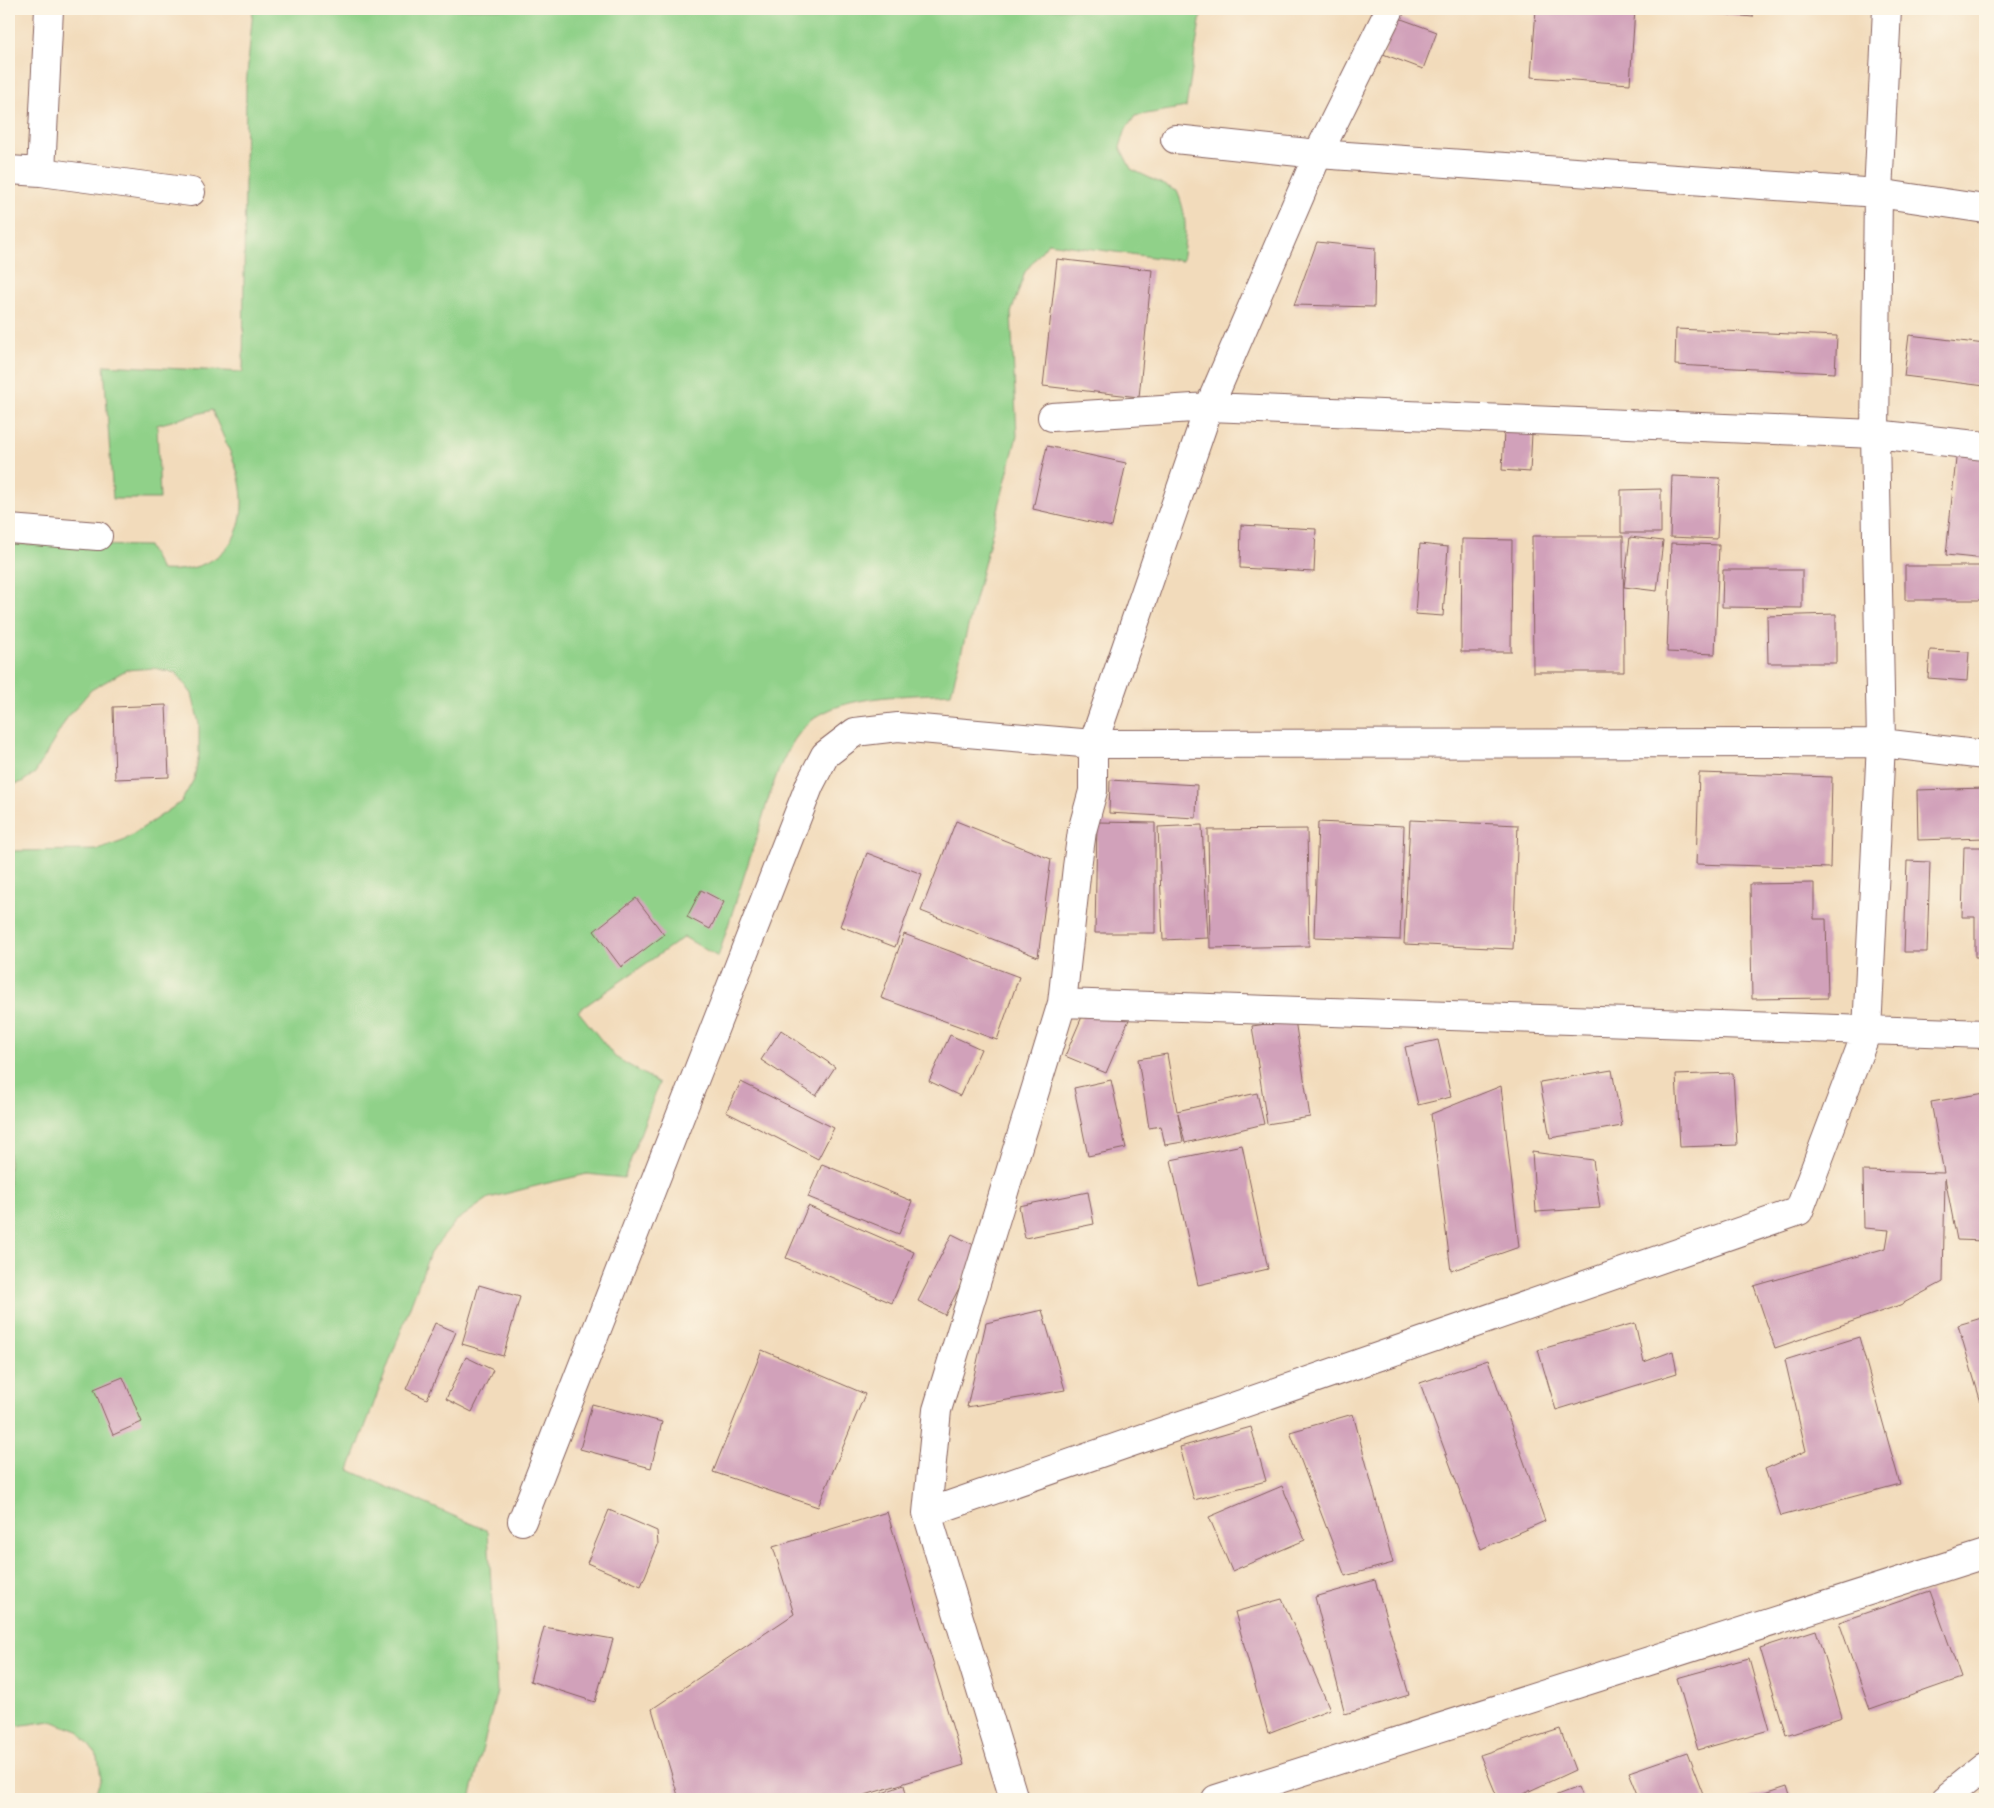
<svg xmlns="http://www.w3.org/2000/svg" width="1994" height="1808" font-family="'IM FELL Great Primer',serif">
<rect width="100%" height="100%" fill="#fcf5e5"/>
<filter id="ink" filterUnits="userSpaceOnUse"><feTurbulence type="fractalNoise" baseFrequency=".02" numOctaves="2"/><feDisplacementMap in="SourceGraphic" scale="10" xChannelSelector="R" yChannelSelector="G"/><feConvolveMatrix kernelMatrix="1 2 1 2 8 2 1 2 1" color-interpolation-filters="sRGB"/></filter>
<filter id="wash" filterUnits="userSpaceOnUse"><feTurbulence type="fractalNoise" baseFrequency=".0096" numOctaves="4" result="noise"/><feDisplacementMap in="SourceGraphic" scale="20" xChannelSelector="R" yChannelSelector="G"/><feGaussianBlur stdDeviation="1.12" result="paint"/><feColorMatrix in="noise" values="0 0 0 0 0 0 0 0 0 0 0 0 0 0 0 0 0 1.4 0 .05"/><feComposite in="paint" operator="in"/></filter>
<g filter="url(#wash)">
<rect width="100%" height="100%" fill="#f2dbbb"/>
<path fill="#90d189" stroke="#6d785a" d="M253 9H1202L1186 107 1135 116 1126 129 1120 147 1131 169 1177 191C1188 216 1186 235 1182 261L1048 243 1025 272 1011 313 1017 436 951 693C912 696 842 694 811 721 779 748 767 806 754 845 742 882 730 920 718 957L684 937 578 1011 615 1057 659 1083 624 1178 587 1174 544 1184 489 1198 456 1221 430 1253 349 1470 488 1531 497 1691 470 1799H93L101 1779 98 1757 78 1731 51 1721 9 1727V851L98 850 123 841 181 802 194 779 199 755V724L192 694 176 673 154 668 126 670 91 690 67 718 35 773 22 782 9 786V544L148 546 161 570C217 574 251 539 240 482 236 461 220 431 212 410L157 425 160 499H113L104 365 243 372 246 86Z"/>
<g id="blocks">
<path fill="#d1a1ba" d="M1536 9H1635L1630 84 1531 77Z
M1701 9H1754L1753 17 1701 12Z
M1396 17 1437 32 1423 69 1383 54Z
M1317 242 1375 248 1374 307 1294 305Z
M1057 259 1152 270 1139 397 1043 386Z
M1676 329 1837 336 1835 373 1675 365Z
M1909 335 1985 344V386L1904 376Z
M1504 431 1532 433 1530 472 1502 470Z
M1047 446 1126 463 1112 527 1033 509Z
M1957 449 1985 452V559L1946 555Z
M1672 476 1720 478 1717 539 1670 537Z
M1661 489V533H1621V490Z
M1241 525 1316 529 1314 572 1240 568Z
M1532 536H1623L1624 672H1533Z
M1630 537 1663 541 1657 591 1624 587Z
M1462 539 1512 540 1511 652H1461Z
M1671 543 1719 545 1715 654 1667 652Z
M1420 544 1448 547 1443 616 1415 614Z
M1905 566H1985V600H1905Z
M1723 570H1802V608L1722 607Z
M1836 614V663H1768L1767 616Z
M1930 650 1969 652 1967 681 1928 678Z
M166 705 169 777 115 779 113 707Z
M1699 773 1832 777 1830 868 1696 864Z
M1110 780 1197 785 1196 818 1109 813Z
M1985 788V838L1918 840 1917 790Z
M1410 820 1518 825 1513 949 1404 944Z
M956 821 1051 859 1038 957 921 911Z
M1097 822 1155 823V933H1095Z
M1318 822 1404 826 1400 940 1314 937Z
M1202 825 1208 938 1163 940 1158 827Z
M1307 829 1309 946 1210 948 1208 830Z
M1964 847H1985V957H1975V917H1962Z
M867 853 922 874 895 947 840 926Z
M1907 861 1930 862 1927 952H1904Z
M1814 883V919H1826L1828 998 1752 999 1750 884Z
M701 890 724 902 710 929 687 917Z
M636 898 664 935 621 967 594 931Z
M904 934 1019 977 997 1040 881 998Z
M1084 1012 1131 1015 1106 1073 1065 1056Z
M1295 1020 1310 1117 1267 1124 1252 1026Z
M781 1030 835 1067 816 1096 761 1060Z
M950 1035 981 1049 960 1096 929 1081Z
M1438 1040 1451 1097 1418 1105 1405 1047Z
M1167 1054 1177 1111 1257 1093 1264 1124 1185 1143 1178 1113 1183 1142 1165 1145 1161 1126 1149 1128 1138 1059Z
M1612 1070 1622 1126 1550 1138 1540 1082Z
M1733 1073 1737 1145 1680 1147 1676 1075Z
M1111 1080 1126 1148 1088 1156 1074 1088Z
M741 1082 834 1128 818 1159 726 1112Z
M1501 1086 1519 1247 1451 1271 1431 1114Z
M1985 1093V1241L1957 1240 1945 1178 1943 1282 1900 1305 1775 1348 1754 1286 1886 1248 1889 1230 1864 1228 1863 1171 1944 1173 1931 1102Z
M1242 1145 1268 1269 1198 1285 1171 1160Z
M1532 1152 1593 1160 1600 1208 1536 1212Z
M822 1164 912 1201 899 1234 808 1197Z
M1088 1192 1094 1224 1025 1238 1019 1206Z
M808 1206 914 1252 892 1303 786 1258Z
M952 1234 980 1248 945 1315 918 1301Z
M479 1285 520 1297 503 1356 462 1344Z
M1042 1310 1065 1390 967 1407 986 1323Z
M1985 1317V1416L1958 1325Z
M435 1323 456 1332 427 1399 406 1389Z
M1635 1323 1644 1362 1673 1351 1677 1373 1556 1410 1538 1350Z
M1859 1337 1900 1484 1781 1516 1765 1469 1806 1451 1785 1360Z
M762 1350 865 1394 818 1507 713 1472Z
M466 1357 493 1370 472 1412 446 1399Z
M1488 1360 1545 1521 1481 1549 1420 1383Z
M123 1377 142 1422 113 1435 94 1389Z
M592 1404 662 1422 651 1468 580 1449Z
M1353 1414 1393 1563 1345 1576 1290 1432Z
M1251 1427 1266 1481 1194 1500 1180 1447Z
M1282 1486 1305 1540 1232 1571 1209 1517Z
M609 1510 657 1531 658 1545 641 1586 587 1563Z
M887 1512 964 1765 852 1799H679L652 1709 794 1614 773 1547Z
M1375 1580 1409 1695 1345 1714 1315 1597Z
M1930 1591 1961 1678 1870 1710 1839 1622Z
M1282 1599 1330 1709 1268 1733 1235 1612Z
M544 1627 613 1639 595 1702 530 1681Z
M1816 1630 1842 1717 1786 1735 1760 1648Z
M1749 1658 1769 1730 1698 1750 1677 1678Z
M1560 1729 1575 1770 1512 1799H1498L1480 1755Z
M1687 1752 1705 1799H1640L1629 1772Z
M904 1785 907 1799H866Z
M1787 1786 1791 1799H1747Z
M1578 1787 1583 1799H1546Z"/>
</g>
</g>
<g filter="url(#ink)">
<use href="#blocks" fill-opacity="0" stroke="#85615d" stroke-width="1"/>
<g fill="none" stroke-linecap="round" stroke-linejoin="round">
<g stroke="#85615d" stroke-width="30">
<path id="minor" d="M1175 139 1318 154 1878 193 1985 209
M9 170 41 172 191 192
M41 172 49 9
M1052 417 1209 407 1875 434 1985 446
M9 529 98 536
M1062 1003 1985 1034
M927 1513 1799 1211 1867 1031 1881 743 1875 434 1878 193 1887 9
M522 1521 810 784 825 755 855 732 898 727 1093 744 1881 743 1985 755
M1014 1799 927 1513 937 1410 1062 1003 1077 867 1082 831 1093 791V744L1209 407 1318 154 1390 9
M1216 1799 1985 1554
M1945 1799 1985 1767"/>
</g>
<use href="#minor" stroke="#fff" stroke-width="28"/>
</g>
</g>
<rect width="1994" height="1808" fill="none" stroke="#fcf5e5" stroke-width="30"/>
</svg>
